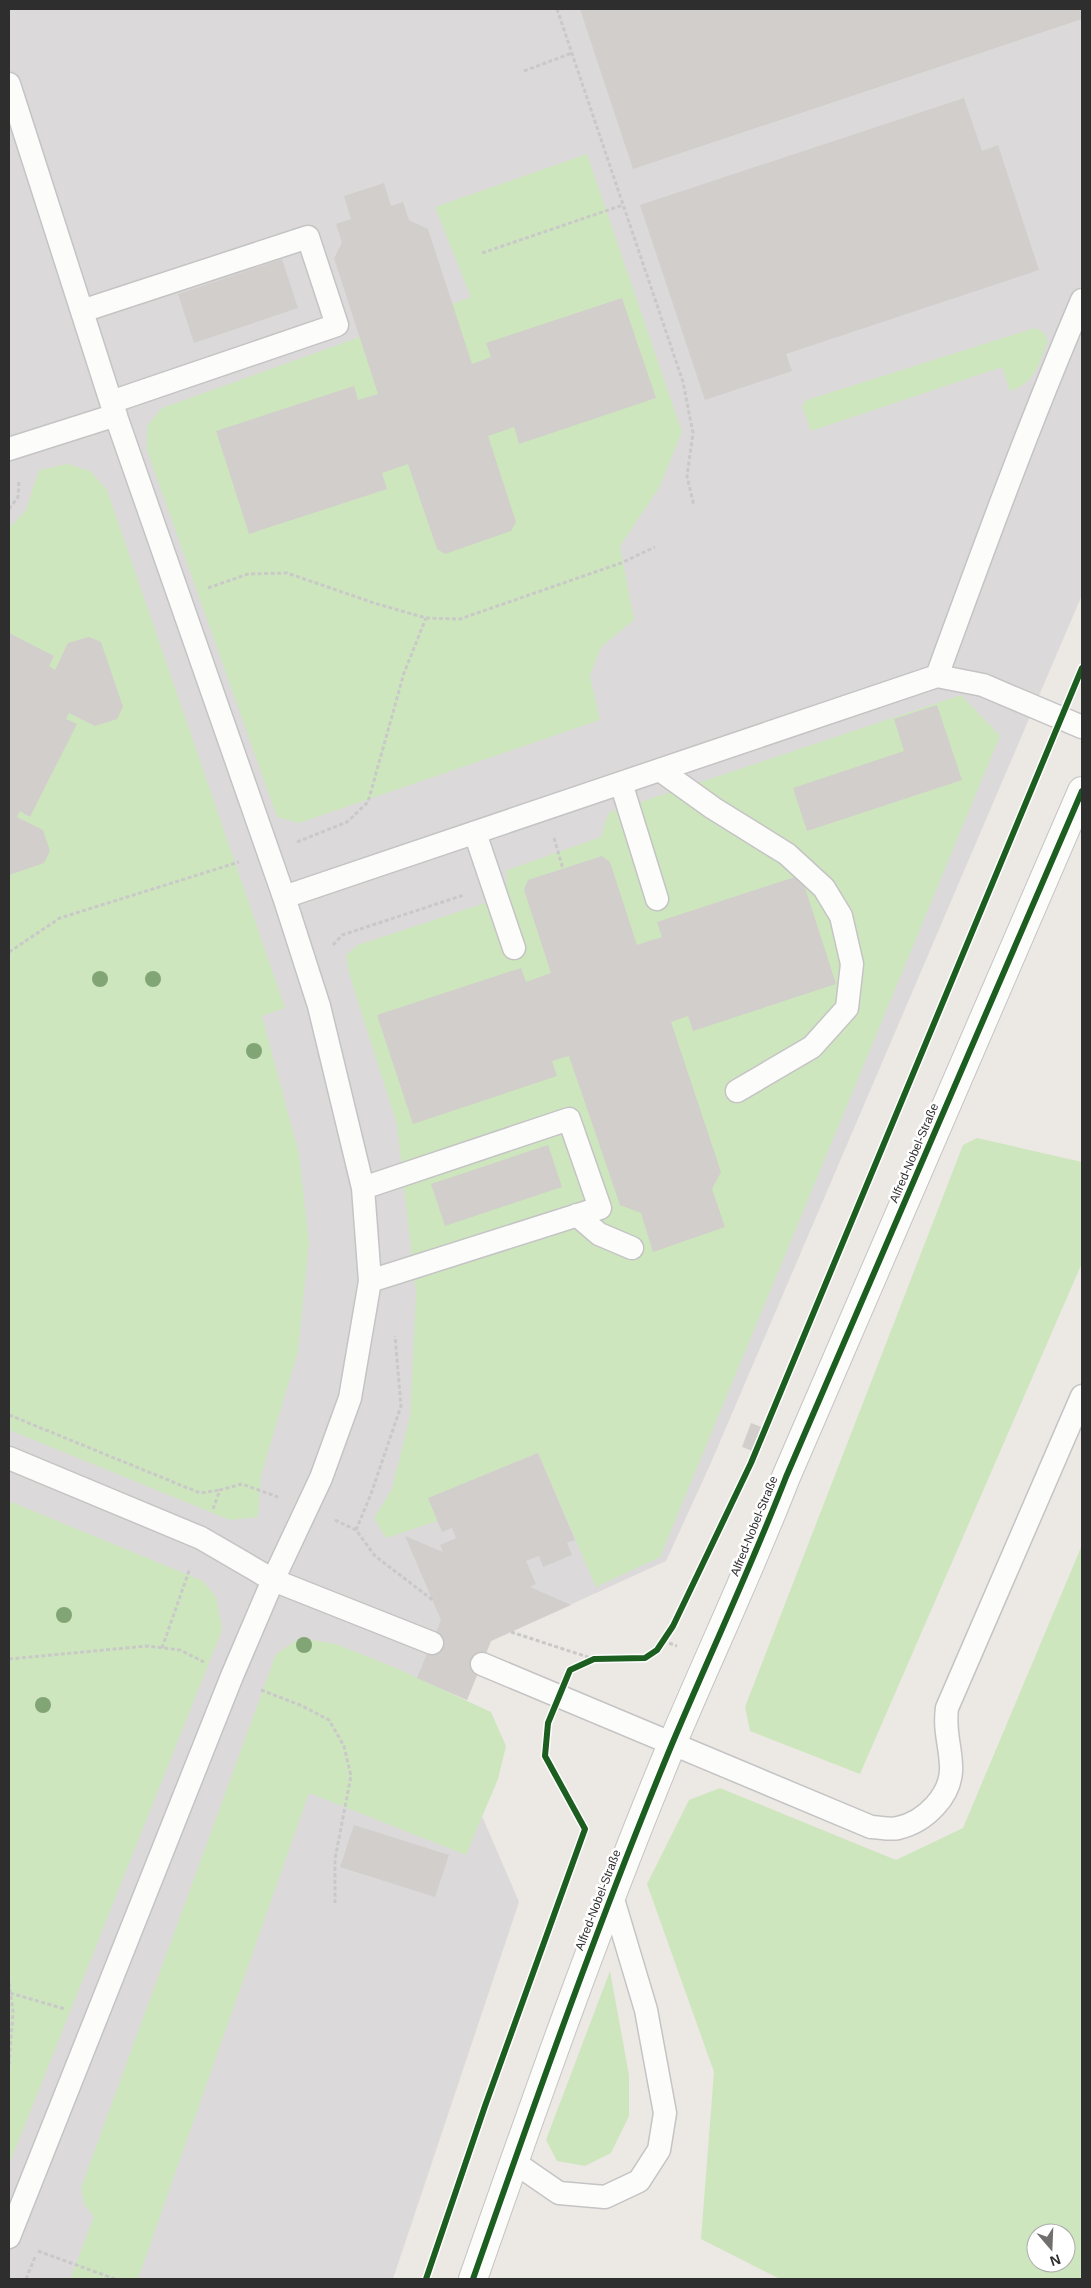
<svg xmlns="http://www.w3.org/2000/svg" width="1091" height="2288" font-family="Arial,sans-serif">
<rect width="100%" height="100%" fill="#ece8e4"/>
<path fill="#dcd9db" d="M9 9H1082V595L710 1465 666 1561 491 1641 467 1700 441 1689 435 1707 519 1902 393 2279H9Z"/>
<path fill="#cee6be" fill-rule="evenodd" d="M587 154 682 432 659 488 620 546 634 620 601 647 590 676 600 720 299 823 277 817 147 450V426L162 408 471 297 435 207Z
M1035 328 1043 332 1048 341C1038 364 1037 382 1010 391L1002 367 811 431 802 406 807 400Z
M68 464 90 471 107 490 285 1008 262 1016 299 1154 309 1243 298 1351 261 1476 258 1517 230 1520 9 1430V528L26 510 39 470Z
M961 695 1000 736 660 1557 596 1587 538 1453 429 1498 437 1521 386 1538 374 1518 392 1489 410 1416 416 1293 397 1125 349 973 346 955 358 945 506 896 507 870 601 837 608 813Z
M977 1138 1082 1162V1263L860 1774 750 1731 745 1707 963 1145Z
M9 1501 203 1581 216 1597 222 1630 9 2165Z
M1082 1545V2279H780L701 2239 714 2072 647 1884 689 1800 720 1788 896 1860 963 1828ZM1036 2233H1066V2263H1036Z
M300 1638 336 1644 396 1668 491 1712 506 1746 498 1779 466 1855 309 1793 138 2279H70L94 2217 84 2204 81 2188 276 1654Z
M610 1971 629 2075V2116L611 2153 585 2166 557 2161 546 2140Z"/>
<path fill="#d1cecb" d="M580 9H1082V19L633 169Z
M964 98 982 151 998 145 1039 270 786 354 792 371 705 400 640 205Z
M384 183 391 206 403 202 409 220 428 229 472 364 491 357 486 343 622 298 656 398 519 444 514 427 488 436 516 522 511 531 445 554 437 549 408 464 382 473 387 489 249 534 216 431 354 386 358 400 378 394 334 258 342 243 336 224 351 219 344 196Z
M282 259 298 308 194 343 178 294Z
M9 633 54 656 49 666 55 670 68 643 89 637 101 642 123 707 117 719 95 726 69 713 66 719 77 724 30 817 20 811 17 817 43 830 50 851 44 863 9 875Z
M937 705 962 780 807 831 793 788 904 751 894 719Z
M602 856 610 862 637 945 662 937 657 922 801 875 836 984 693 1031 688 1016 671 1022 721 1172 712 1189 725 1227 653 1252 641 1213 620 1205 569 1056 552 1061 557 1076 413 1124 377 1015 521 968 526 982 551 973 524 890 528 880Z
M548 1145 562 1187 445 1226 431 1184Z
M751 1423 764 1428 755 1452 742 1447Z
M538 1453 575 1540 567 1543 572 1555 543 1567 539 1556 526 1561 536 1584 530 1587 571 1605 491 1641 467 1700 417 1678 441 1620 405 1536 443 1552 440 1545 456 1538 452 1528 442 1532 428 1498Z
M354 1825 449 1855 435 1897 340 1867Z"/>
<g fill="none" stroke-linecap="round" stroke-linejoin="round">
<g stroke="#c5c4c5" stroke-width="25">
<path id="service" d="M9 84 111 402 284 897 937 676C983 550 1029 424 1082 300
M82 311 308 237 337 325 111 402
M9 449 116 415
M937 676 983 685 1082 727
M660 770 713 808 787 854 824 888 841 916 852 964 847 1008 812 1047 737 1091
M621 783 657 899
M475 833 514 948
M363 1188 569 1119 600 1208 370 1281
M577 1215 599 1234 632 1248
M9 1458 201 1538 273 1580 432 1643
M482 1664 871 1827C879 1827 890 1830 898 1828 925 1822 953 1795 951 1765 950 1743 944 1731 947 1708L1082 1396
M514 2162 559 2193 605 2197 639 2181 659 2150 665 2113 646 2010 612 1896
M9 2237 232 1676 273 1580 321 1478 350 1398 370 1281 363 1188 319 1006 284 897"/>
</g>
<g stroke="#c5c4c5" stroke-width="30">
<path id="tertiary" d="M473 2279C536 2099 599 1920 672 1744 710 1654 751 1567 786 1477L1082 791"/>
</g>
<path stroke="#c9c9c8" stroke-width="3" stroke-dasharray="4 2.5" stroke-linecap="butt" d="M557 9 683 382 693 433 687 476 694 506
M524 71 572 53
M482 253 623 205
M9 509 18 497 19 480
M208 588 248 574 287 573 374 603 426 618 460 619 621 563 655 547
M554 838 563 869
M297 842 347 822 368 802 404 673 426 618
M333 945 342 935 464 895
M9 952 60 918 239 862
M9 1415 200 1493 220 1490
M213 1509 220 1490 242 1484 278 1497
M335 1520 356 1530 375 1556 434 1601
M356 1530 371 1494 401 1406 395 1336
M511 1632 594 1659
M663 1641 677 1646
M162 1648 190 1568
M9 1659 147 1646 180 1650 204 1662
M261 1690 300 1705 329 1720 344 1746 351 1776 335 1859V1903
M9 1983 13 2012 9 2065
M10 1993 65 2009
M38 2251 115 2279
M26 2279 35 2257"/>
<use href="#service" stroke="#fcfcfb" stroke-width="22"/>
<use href="#tertiary" stroke="#fcfcfb" stroke-width="28"/>
<g stroke="#fff" stroke-width="9">
<path id="cycleway" d="M426 2279 485 2106 585 1829 545 1756 548 1723 570 1670 594 1659 645 1658 657 1650 673 1626 751 1463 1082 668
M473 2279C536 2099 599 1920 672 1744 710 1654 751 1567 786 1477L1082 791"/>
</g>
<use href="#cycleway" stroke="#1b5e20" stroke-width="6"/>
</g>
<g fill="#82a575">
<circle cx="100" cy="979" r="8"/>
<circle cx="153" cy="979" r="8"/>
<circle cx="254" cy="1051" r="8"/>
<circle cx="64" cy="1615" r="8"/>
<circle cx="304" cy="1645" r="8"/>
<circle cx="43" cy="1705" r="8"/>
</g>
<g text-anchor="middle" dominant-baseline="central" stroke-width="5" stroke-linejoin="round" paint-order="stroke">
<g font-size="12" fill="#2e2e2e" stroke="#fff">
<text transform="translate(914 1153) rotate(-67)">Alfred-Nobel-Straße</text>
<text transform="translate(754 1526) rotate(-68)">Alfred-Nobel-Straße</text>
<text transform="translate(598 1900) rotate(-69)">Alfred-Nobel-Straße</text>
</g>
</g>
<rect width="1091" height="2288" fill="none" stroke="#2e2e2e" stroke-width="20"/>
<g transform="translate(1051 2248) rotate(161)"><circle r="24" fill="#ffffff" stroke="#ababab"/>
<path d="M0-4L9 19L0 12L-9 19Z" fill="#706f6e"/>
<text y="-8" font-size="14" font-weight="bold" text-anchor="middle" fill="#2e2e2e">N</text>
</g>
</svg>
